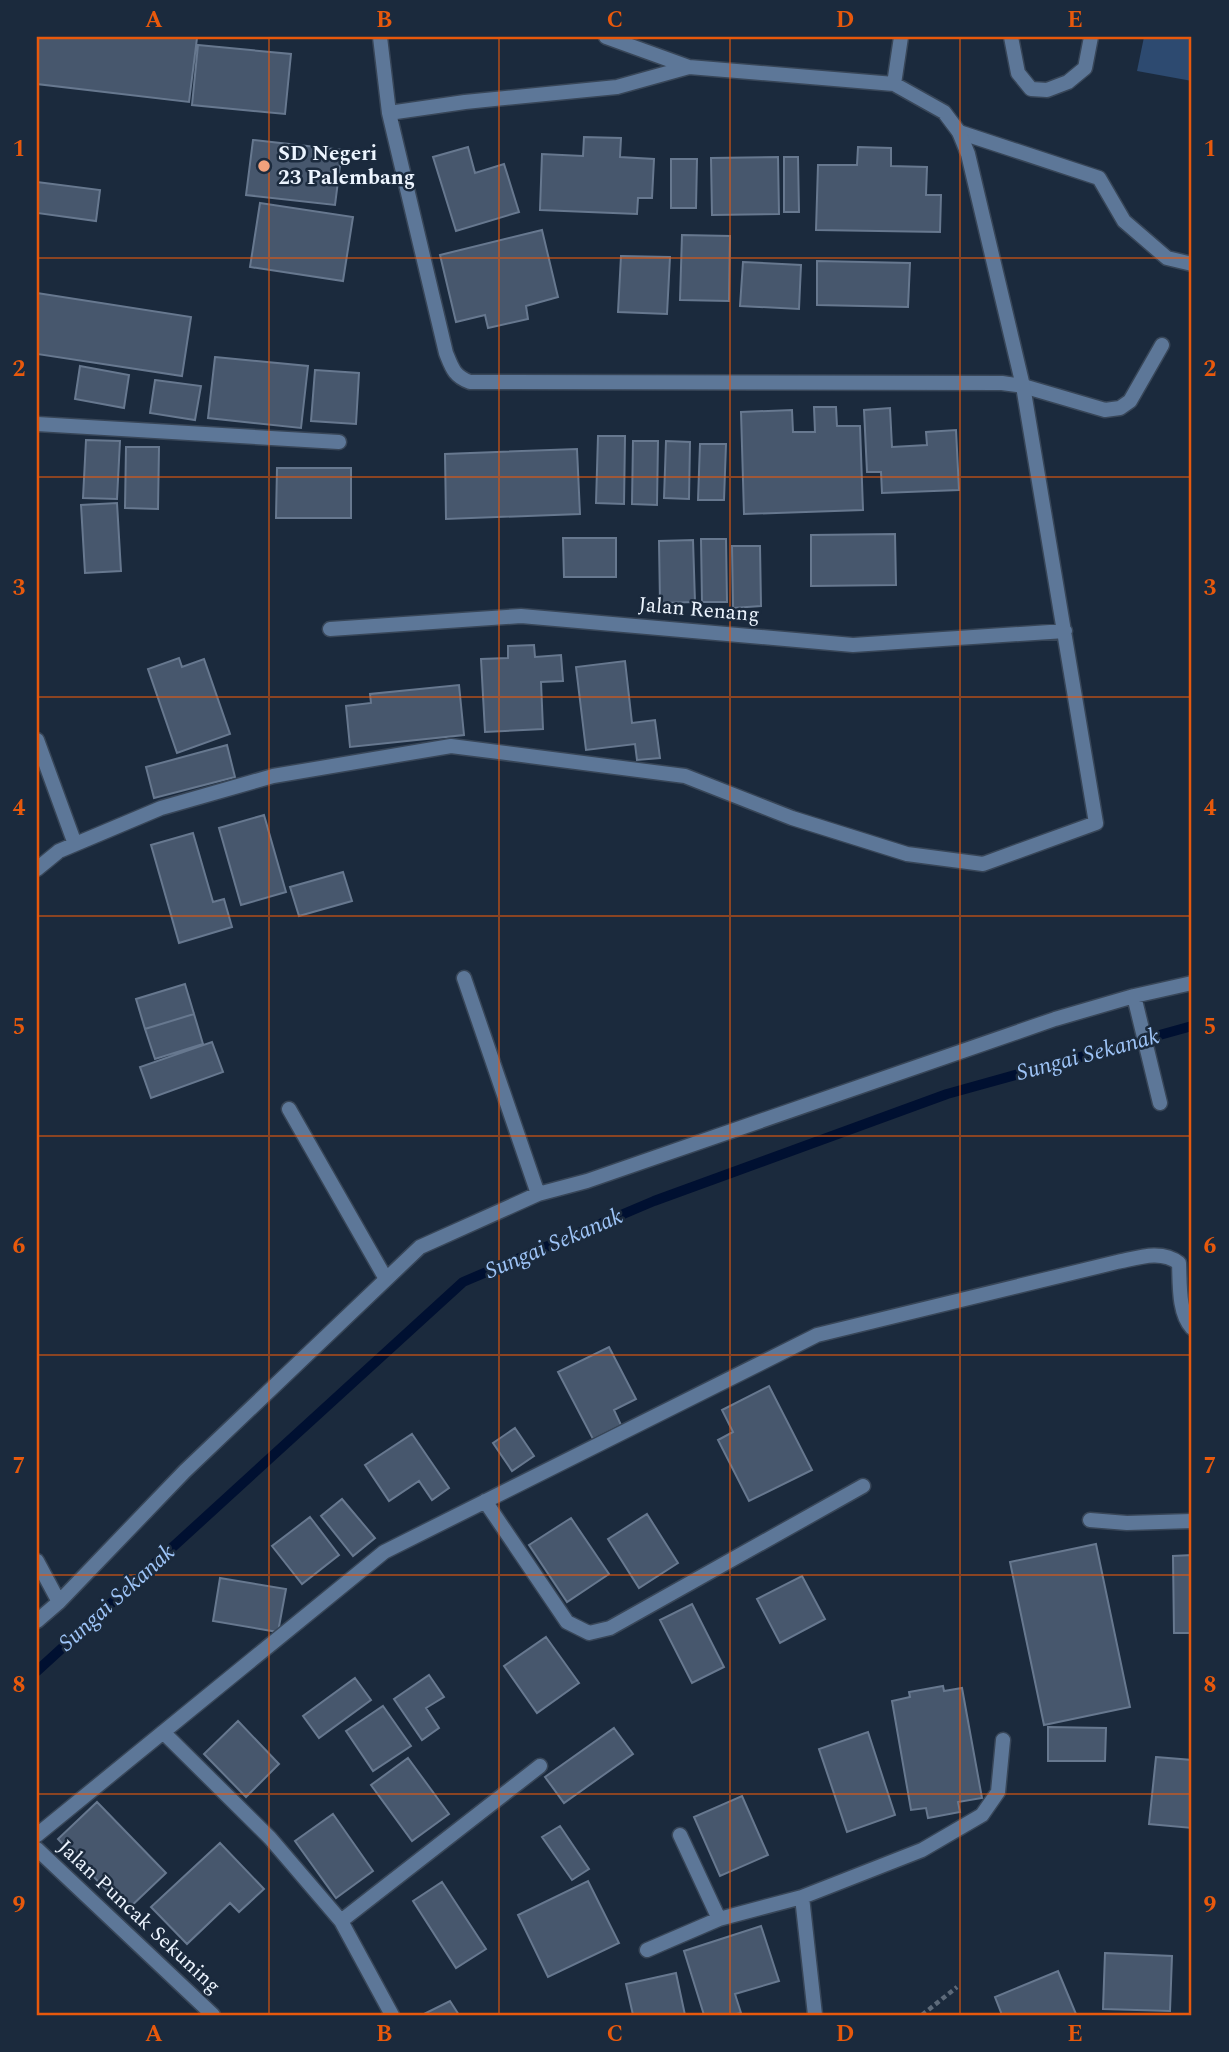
<svg xmlns="http://www.w3.org/2000/svg" width="1229" height="2052" font-family="Spectral,serif">
<rect width="100%" height="100%" fill="#1b2a3d"/>
<path fill="#2d4a70" d="M1144 37H1192V81L1137 71Z"/>
<g fill="none" stroke-linecap="round" stroke-linejoin="round">
<path stroke="#001031" stroke-width="10" d="M37 1671 463 1282 654 1201 947 1094 1192 1026"/>
</g>
<path fill="#47576d" stroke="#67788f" stroke-width="2" d="M37 37 197 38 189 102 37 84Z
M198 45 291 54 285 114 192 105Z
M584 137 621 138 620 157 654 159 652 198H638L637 214 540 210 542 154 583 156Z
M253 140 342 150 335 205 246 195Z
M468 147 475 173 504 164 519 212 456 231 433 157Z
M858 147 891 148V166L927 167 926 195H941L940 232 816 230 818 165H857Z
M778 157 779 214 712 215 711 158Z
M784 157H798L799 212H784Z
M671 159H697L696 208H671Z
M37 182 100 190 96 221 37 213Z
M260 203 353 217 343 281 250 267Z
M542 230 558 297 526 306 528 319 488 328 485 315 456 322 440 255Z
M682 235 730 236 729 301 680 300Z
M621 256 670 257 667 314 618 312Z
M817 261 910 263 908 307 817 305Z
M743 262 801 265 799 309 740 306Z
M37 293 191 317 182 376 37 354Z
M215 357 308 366 301 428 208 418Z
M80 366 129 375 124 408 75 399Z
M315 370 359 373 356 424 311 421Z
M155 380 201 386 195 420 150 413Z
M814 407H836L837 426H860L863 510 744 514 741 412 792 410 793 432H815Z
M890 408 892 447 927 445 926 432 956 430 959 490 882 493 881 472H867L864 410Z
M598 436H625L624 504 596 503Z
M86 440 120 441 117 499 83 498Z
M633 441H658L657 505 632 504Z
M666 441 690 442 689 499 664 498Z
M700 444H726L724 500H698Z
M126 447H159L158 509 125 508Z
M577 449 580 514 446 519 445 454Z
M277 468H351V518H276Z
M117 503 121 571 85 573 81 505Z
M895 534 896 585 811 586V535Z
M563 538H616V577H564Z
M701 539H726L727 602H702Z
M693 540 695 602 660 603 659 541Z
M732 546H760L761 606 733 608Z
M534 645 535 657 561 655 563 681 541 682 543 729 485 732 481 659 508 658V646Z
M179 658 182 667 204 659 230 734 177 753 148 669Z
M625 661 632 723 655 720 660 758 637 760 635 744 586 750 576 667Z
M459 685 464 735 350 747 346 706 371 703 370 694Z
M227 745 235 777 154 798 146 767Z
M264 815 286 892 241 905 219 828Z
M193 833 213 902 224 899 232 927 179 943 151 845Z
M343 872 352 901 299 916 290 887Z
M185 984 194 1014 145 1029 136 999Z
M194 1014 203 1044 155 1059 145 1029Z
M212 1042 223 1072 151 1098 140 1067Z
M609 1347 636 1399 614 1410 621 1425 593 1439 558 1372Z
M769 1386 812 1470 749 1501 718 1440 733 1432 722 1410Z
M515 1428 534 1456 512 1471 493 1443Z
M412 1434 449 1488 432 1500 419 1481 389 1501 365 1465Z
M342 1499 375 1538 353 1556 321 1516Z
M647 1514 678 1563 639 1588 608 1539Z
M310 1517 339 1555 302 1584 272 1546Z
M571 1518 609 1574 567 1602 529 1545Z
M1096 1544 1130 1707 1044 1725 1010 1562Z
M1192 1555V1633H1174L1173 1556Z
M802 1576 825 1619 780 1643 757 1599Z
M220 1578 286 1589 278 1632 213 1621Z
M692 1604 724 1667 692 1683 660 1620Z
M546 1637 579 1683 537 1713 504 1666Z
M429 1675 444 1697 426 1708 439 1728 422 1740 394 1699Z
M355 1678 371 1700 319 1738 303 1716Z
M943 1686 944 1691 962 1688 982 1798 958 1802 960 1812 928 1818 926 1808 911 1810 892 1701 910 1697 909 1692Z
M383 1706 411 1746 373 1771 346 1731Z
M238 1721 279 1764 246 1797 204 1754Z
M1048 1727 1106 1728 1105 1761H1048Z
M614 1728 633 1754 564 1803 545 1777Z
M868 1732 895 1815 847 1832 819 1749Z
M1156 1757 1192 1760V1828L1149 1824Z
M408 1758 449 1814 412 1841 371 1785Z
M742 1796 768 1855 720 1876 694 1817Z
M97 1802 166 1873 126 1911 58 1839Z
M333 1814 373 1871 336 1898 295 1841Z
M560 1826 589 1869 572 1880 542 1837Z
M220 1843 264 1889 239 1912 230 1903 187 1944 151 1907Z
M588 1881 619 1943 548 1977 518 1915Z
M442 1882 486 1949 456 1968 413 1901Z
M761 1926 779 1981 735 1994 741 2013 732 2015H704L684 1951Z
M1105 1953 1172 1956 1170 2011 1103 2009Z
M1058 1971 1076 2014 1002 2015 995 1997Z
M676 1973 685 2015H633L626 1984Z
M450 2001 459 2015H422Z"/>
<g fill="none" stroke-linecap="round" stroke-linejoin="round">
<g stroke="#384658" stroke-width="17">
<path id="lane" d="M1011 37 1018 73 1031 89 1047 90 1068 82 1085 68 1091 37
M959 132 1099 178 1124 221 1167 258 1192 264
M1023 386 1105 410 1120 408 1130 401 1162 345"/>
</g>
<g stroke="#384658" stroke-width="17">
<path id="street" d="M380 37 389 113 446 353C452 368 454 376 470 382L1002 383 1023 386
M894 84 901 37
M389 113 465 102 617 87 689 67
M37 424 339 442
M330 629 521 616 853 645 1065 631
M37 740 75 844
M37 869 59 851 161 808 273 776 451 746 685 776 792 818 907 854 983 864 1096 823 1023 386 968 154 959 132 944 112 894 84 689 67 606 37
M464 978 538 1194
M1134 996 1160 1103
M289 1109 386 1279
M485 1501 567 1622 589 1633 610 1628 863 1486
M1090 1520 1127 1523 1192 1521
M37 1561 59 1602
M37 1621 59 1602 185 1471 420 1247 538 1194 587 1181 1055 1019 1134 996 1192 983
M163 1732 270 1838 341 1921 540 1766
M37 1835 384 1552 817 1335 1117 1262C1137 1258 1161 1249 1179 1263 1180 1283 1178 1313 1192 1328
M680 1835 719 1919 802 1897 922 1850 982 1815 998 1792 1003 1740
M37 1849 213 2015
M802 1897 815 2015
M341 1921 392 2015
M647 1950 719 1919"/>
</g>
<path stroke="#5d6a7a" stroke-width="4.5" stroke-dasharray="5 3.5" stroke-linecap="butt" d="M922 2015 957 1987"/>
<use href="#lane" stroke="#5d7798" stroke-width="14"/>
<use href="#street" stroke="#5d7798" stroke-width="14"/>
</g>
<path fill="none" stroke="#e8590c" stroke-width="2" stroke-opacity="0.55" d="M269 37V2015M499 37V2015M730 37V2015M960 37V2015M37 258H1192M37 477H1192M37 697H1192M37 916H1192M37 1136H1192M37 1355H1192M37 1575H1192M37 1794H1192"/>
<circle fill="#f1a17c" stroke="#1b2a3d" stroke-width="2.5" cx="264" cy="166" r="7"/>
<g text-anchor="middle" dominant-baseline="central" stroke-width="5" stroke-linejoin="round" paint-order="stroke">
<g font-size="21" font-weight="bold" fill="#ecf4fe" stroke="#1b2a3d" text-anchor="start">
<text x="278" y="154">SD Negeri<tspan x="278" dy="24">23 Palembang</tspan></text>
</g>
<g font-size="21" fill="#ecf4fe" stroke="#1b2a3d">
<text transform="translate(699 610) rotate(5)">Jalan Renang</text>
<text transform="translate(139 1917) rotate(43)">Jalan Puncak Sekuning</text>
</g>
<g font-size="23" font-style="italic" fill="#9ec4f7" stroke="#1b2a3d">
<text transform="translate(1088 1055) rotate(-15)">Sungai Sekanak</text>
<text transform="translate(554 1244) rotate(-23)">Sungai Sekanak</text>
<text transform="translate(117 1598) rotate(-42)">Sungai Sekanak</text>
</g>
</g>
<rect width="1229" height="2052" fill="none" stroke="#1b2a3d" stroke-width="77"/>
<rect x="38" y="38" width="1152" height="1976" fill="none" stroke="#e8590c" stroke-width="2.5"/>
<g font-size="23" text-anchor="middle" font-weight="bold" fill="#e8590c">
<text x="154" y="27">A</text>
<text x="384" y="27">B</text>
<text x="615" y="27">C</text>
<text x="845" y="27">D</text>
<text x="1075" y="27">E</text>
<text x="19" y="156">1</text>
<text x="1210" y="156">1</text>
<text x="19" y="376">2</text>
<text x="1210" y="376">2</text>
<text x="19" y="595">3</text>
<text x="1210" y="595">3</text>
<text x="19" y="815">4</text>
<text x="1210" y="815">4</text>
<text x="19" y="1034">5</text>
<text x="1210" y="1034">5</text>
<text x="19" y="1253">6</text>
<text x="1210" y="1253">6</text>
<text x="19" y="1473">7</text>
<text x="1210" y="1473">7</text>
<text x="19" y="1692">8</text>
<text x="1210" y="1692">8</text>
<text x="19" y="1912">9</text>
<text x="1210" y="1912">9</text>
<text x="154" y="2041">A</text>
<text x="384" y="2041">B</text>
<text x="615" y="2041">C</text>
<text x="845" y="2041">D</text>
<text x="1075" y="2041">E</text>
</g>
</svg>
